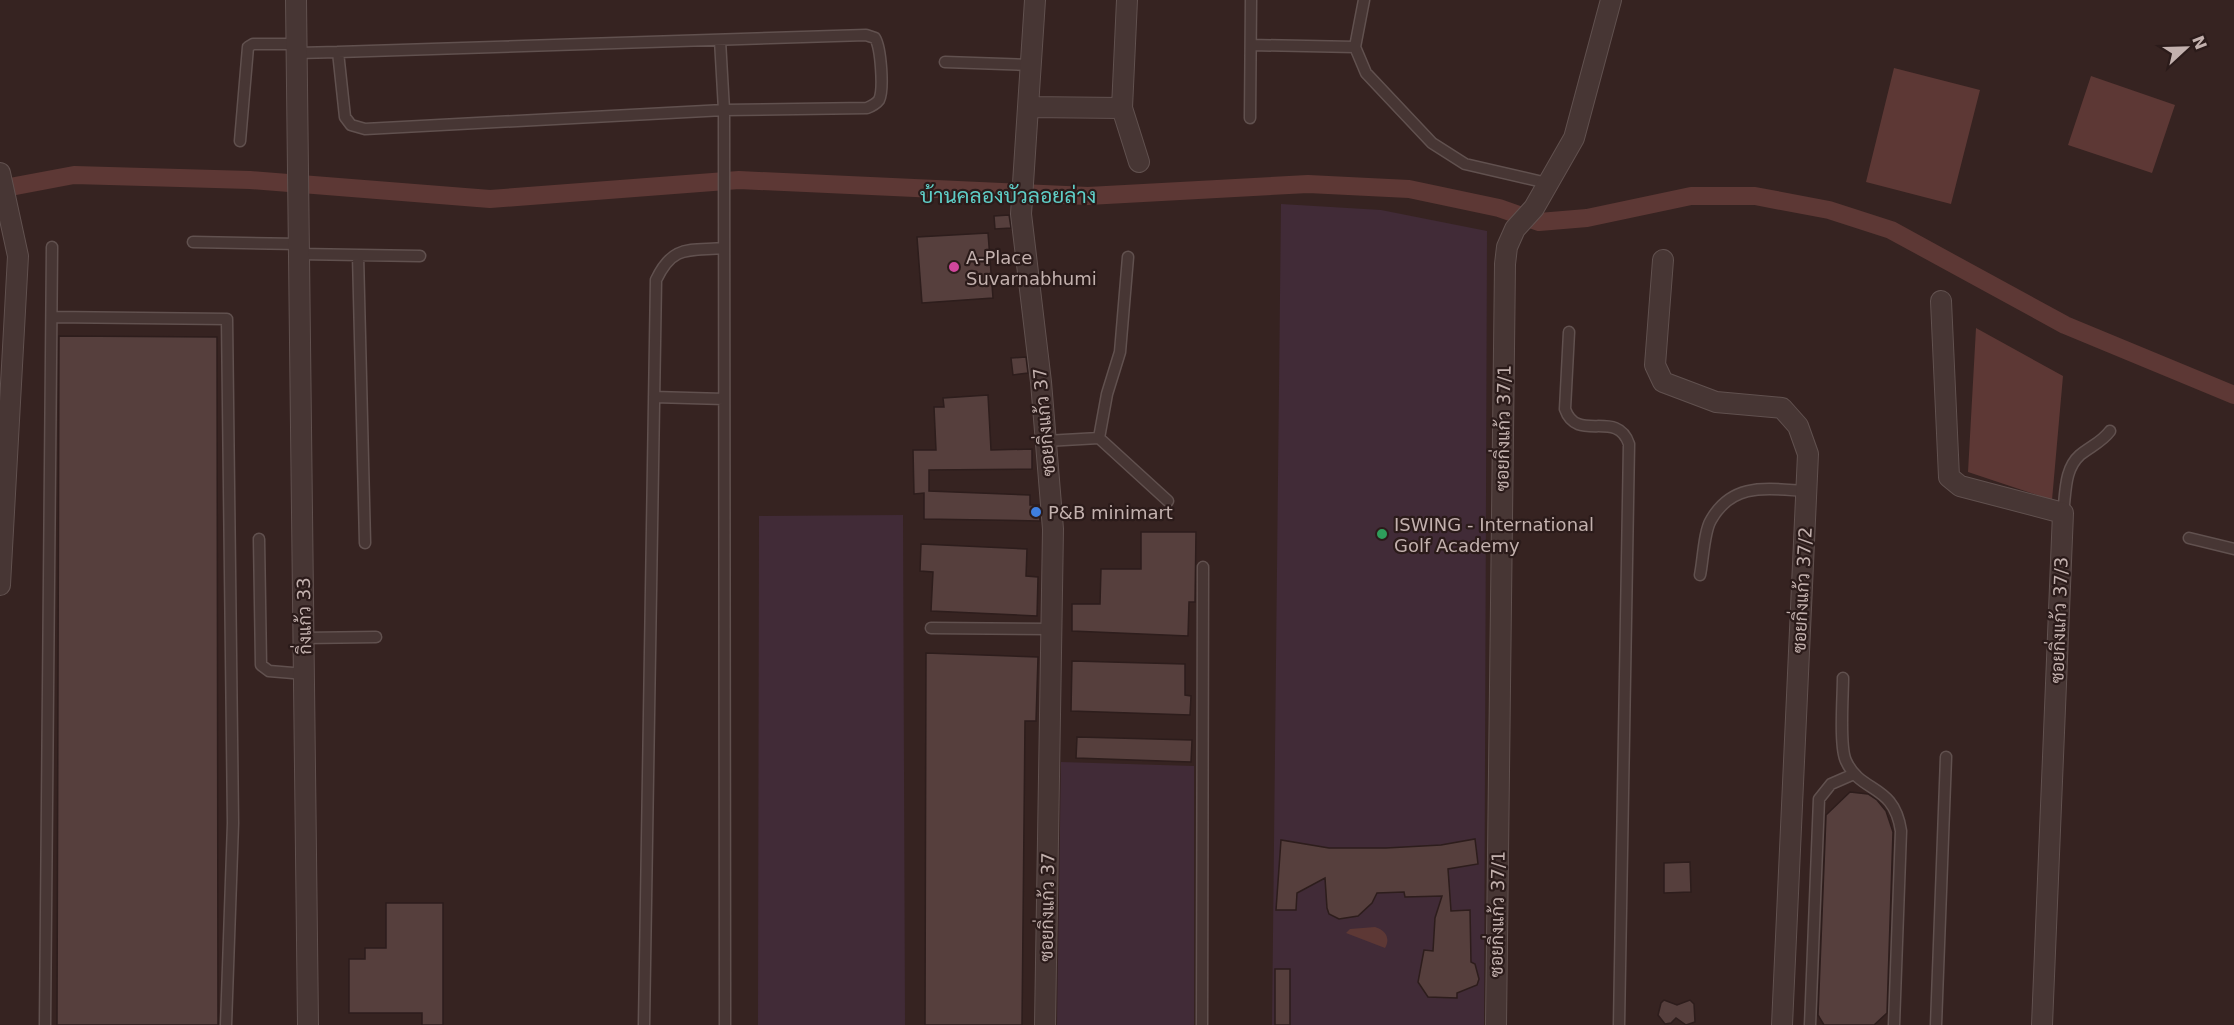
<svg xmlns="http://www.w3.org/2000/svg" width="2234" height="1025" font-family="'DejaVu Sans',Sarabun,sans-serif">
<rect width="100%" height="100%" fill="#362321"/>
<path fill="#412b37" d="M1281 204 1381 210 1487 231 1484 1025H1272Z
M903 515 905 1025H758L759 516Z
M1061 762 1194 766V1025H1057Z"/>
<path fill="#5d3835" d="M1894 68 1980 90 1951 204 1866 182Z
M2091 76 2175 105 2152 173 2068 145Z
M1976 328 2063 376 2052 500 1968 472Z
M1375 927C1385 930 1391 938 1385 948L1346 933 1350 929Z"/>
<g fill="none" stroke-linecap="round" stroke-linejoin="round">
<path stroke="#5d3835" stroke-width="18" d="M0 189 74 175 250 180 490 199 739 180 1088 196 1308 184 1409 189 1499 208 1539 222 1587 218 1691 196H1755L1829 210 1891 230 2065 325 2234 395"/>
</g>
<path fill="#563f3d" stroke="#2d1d1c" stroke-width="1.5" d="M1009 215 1011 228 995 229 994 216Z
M988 233 993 298 922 303 917 237Z
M59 336 217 337 218 1025H57Z
M1026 357 1028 373 1013 375 1011 358Z
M988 395 991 450 1032 449V469L929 470V491L1030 495V505H1039L1040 521 924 519V493L914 494 913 450H936L934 407H944L943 398Z
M1141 532H1196L1195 602H1189L1188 636 1072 631V604H1100L1101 569H1141Z
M921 544 1027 549 1026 576 1038 577 1037 616 931 611 933 572 920 571Z
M926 653 1038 657 1036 721H1025L1022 1025H925Z
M1072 661 1185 664V695L1191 696 1190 715 1071 711Z
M1077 737 1192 740 1191 762 1076 758Z
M1850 792 1868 794 1877 800 1886 811 1893 832 1887 1013 1874 1025H1824L1818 1015 1826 815Z
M1475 839 1478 864 1448 869 1451 911 1470 910 1471 962 1475 964 1479 979 1477 985 1457 993V998L1428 997 1418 982 1424 950 1433 951 1435 918 1442 896 1405 897 1404 892 1377 893 1372 903 1358 916 1339 919 1329 914 1327 908 1325 878 1297 893 1296 910H1276L1281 840 1329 848H1386L1441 845Z
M1690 862 1691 892 1664 893V863Z
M386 903H443V1025H422V1013H349V959H365V948H386Z
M1275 969H1290V1025H1275Z
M1664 1000 1677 1005 1690 1000 1694 1004 1695 1022 1686 1025 1676 1018 1671 1023 1665 1024 1658 1015 1661 1003Z"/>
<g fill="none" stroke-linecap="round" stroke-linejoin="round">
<g stroke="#61514f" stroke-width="13">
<path id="service" d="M1364 0 1355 47 1366 73 1432 143 1465 164 1547 183
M866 35 875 38C881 48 884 90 879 100 876 104 872 106 867 108L724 110 365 129 351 125 345 117 338 52Z
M720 40 724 110 725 1025
M1251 45 1355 47
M297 53 338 52
M945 62 1031 65
M1250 118 1251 0
M240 141 248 47 253 44H297
M193 242 300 244
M300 254 420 256
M358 255 365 543
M52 317 227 319 233 823 226 1025
M1569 332 1565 409C1577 444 1617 408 1629 444L1619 1025
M654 397 724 399
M1099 438 1107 394 1120 352 1128 257
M1046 441 1099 438 1168 501
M2063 513C2066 493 2064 469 2080 455 2091 446 2102 442 2110 431
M2189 538 2234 549
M259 539 261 665 269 671 305 674
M1700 575C1703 561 1704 531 1711 520 1733 481 1769 489 1806 491
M931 628 1051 629
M304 638 376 637
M1843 678C1843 696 1839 747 1846 761 1861 794 1894 783 1901 831L1894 1025
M45 1025 52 247
M644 1025 656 280C673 244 689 251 724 248
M1202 1025 1203 567
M1810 1025 1819 799 1831 784 1854 774
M1936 1025 1946 757"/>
</g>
<g stroke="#61514f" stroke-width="22">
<path id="minor" d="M296 0 308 1025
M1035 0 1021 214 1041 382 1053 529 1045 1025
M1127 0 1122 108 1139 162
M1028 107 1122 108
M0 173 18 256 0 585
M1663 260 1655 365 1663 382 1716 402 1782 408 1798 426 1808 454 1782 1025
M1941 301 1949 477 1960 486 2063 513 2042 1025
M1496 1025 1505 264 1507 247 1515 229 1534 208 1574 138 1611 0"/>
</g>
<use href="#service" stroke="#473634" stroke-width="10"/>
<use href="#minor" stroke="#473634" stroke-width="20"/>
</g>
<circle fill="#d1479c" stroke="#2b1b1a" stroke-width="2" cx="954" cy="267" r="6"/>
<circle fill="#3f7fe0" stroke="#2b1b1a" stroke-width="2" cx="1036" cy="512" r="6"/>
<circle fill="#2e9e5b" stroke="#2b1b1a" stroke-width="2" cx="1382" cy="534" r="6"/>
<g text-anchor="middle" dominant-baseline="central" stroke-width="4.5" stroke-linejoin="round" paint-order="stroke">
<g font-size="18" fill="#c3b1ae" stroke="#2b1b1a" text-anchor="start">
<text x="966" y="257">A-Place<tspan x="966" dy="21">Suvarnabhumi</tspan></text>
<text x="1048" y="512">P&amp;B minimart</text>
<text x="1394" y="524">ISWING - International<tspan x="1394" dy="21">Golf Academy</tspan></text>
</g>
<g font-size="18" fill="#c3b1ae" stroke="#2b1b1a">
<text transform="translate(1044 422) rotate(-95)">ซอยกิ่งแก้ว 37</text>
<text transform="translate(1503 428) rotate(-89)">ซอยกิ่งแก้ว 37/1</text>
<text transform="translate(1802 590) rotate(-87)">ซอยกิ่งแก้ว 37/2</text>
<text transform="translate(304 616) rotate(-91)">กิ่งแก้ว 33</text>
<text transform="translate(2059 620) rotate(-88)">ซอยกิ่งแก้ว 37/3</text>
<text transform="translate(1047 907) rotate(-89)">ซอยกิ่งแก้ว 37</text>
<text transform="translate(1497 914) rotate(-89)">ซอยกิ่งแก้ว 37/1</text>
</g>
<g font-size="21" fill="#5fcec7" stroke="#2b1b1a">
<text x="1008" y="196">บ้านคลองบัวลอยล่าง</text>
</g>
</g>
<g transform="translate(2186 48) rotate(68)" stroke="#2b1b1a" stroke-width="4.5" paint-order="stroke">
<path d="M0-4.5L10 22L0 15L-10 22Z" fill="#c3b1ae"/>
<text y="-9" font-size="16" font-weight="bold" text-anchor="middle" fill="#c3b1ae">N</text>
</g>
</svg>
